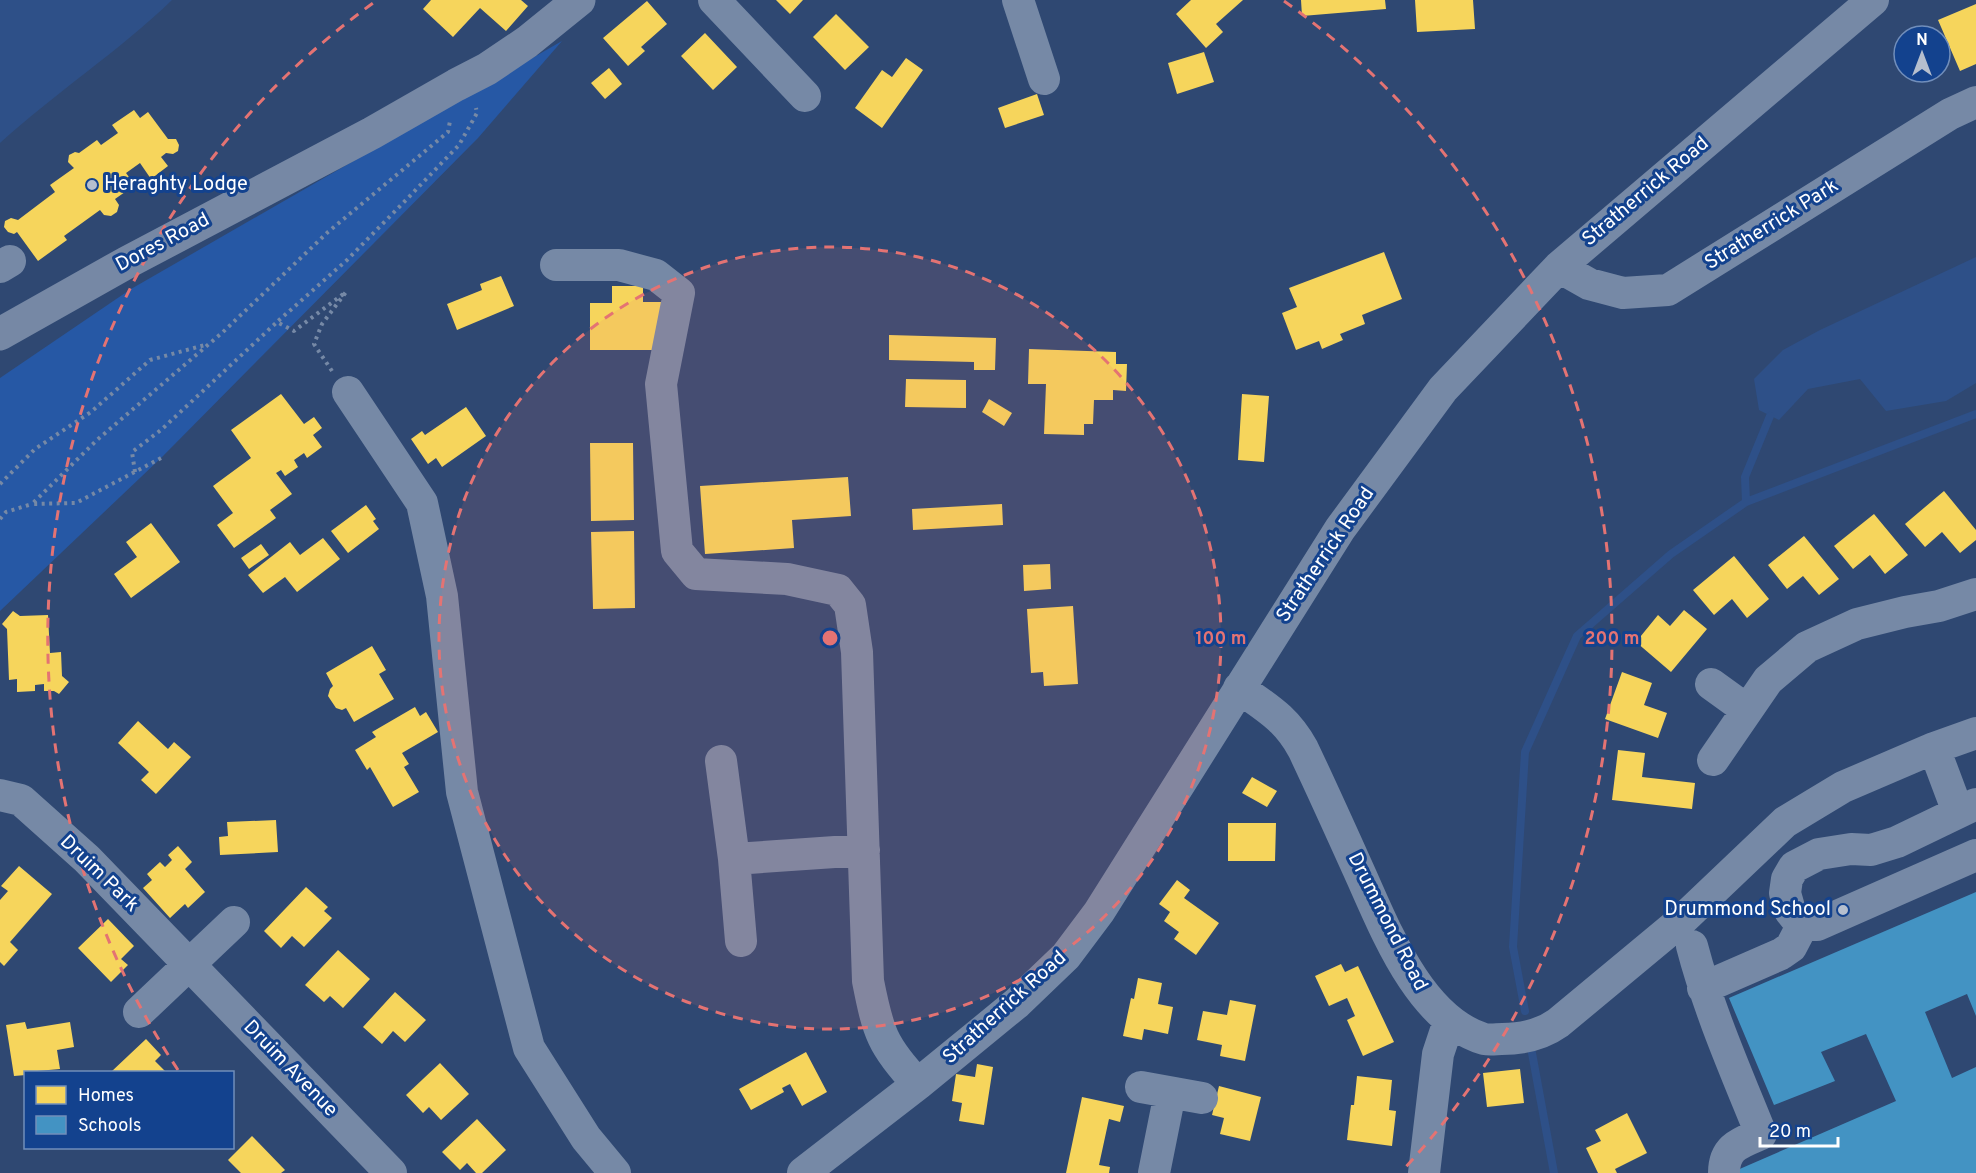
<svg xmlns="http://www.w3.org/2000/svg" width="1976" height="1173" font-family="Overpass,sans-serif">
<rect width="100%" height="100%" fill="#2f4872"/>
<path fill="#2658a5" d="M562 41 478 138 161 458 0 611V378L131 289Z"/>
<path fill="#2e5088" d="M0 0H172C118 52 55 93 0 143Z
M1976 257V383L1946 401 1886 411 1860 379 1808 389 1779 420 1759 410 1754 379 1783 350 1820 330Z"/>
<path fill="#f6d55c" d="M431 0H521L528 6 506 31 480 8 453 37 423 9Z
M776 0H803L790 14Z
M1191 0H1243L1216 24 1223 32 1206 48 1176 14Z
M1301 0H1385L1386 9 1302 16Z
M1415 0H1473L1475 29 1417 32Z
M647 1 667 24 641 47 645 51 628 66 603 38Z
M1976 4V64L1960 71 1938 20Z
M836 14 869 47 845 70 813 37Z
M705 33 737 67 713 90 681 56Z
M1204 52 1214 82 1177 94 1168 63Z
M906 58 923 70 882 128 855 108 882 70 892 77Z
M609 68 622 84 605 99 591 83Z
M1037 94 1044 115 1005 128 998 108Z
M134 110 140 118 148 112 168 139H176L179 145 178 151 173 154 166 153 161 157 168 166 151 179 140 163 126 173 135 185 115 199 119 205 117 212 111 216 104 215 100 210 64 236 67 240 38 261 17 232 14 234 8 232 4 227 5 221 11 218 18 220 55 192 50 185 74 168 68 162 69 155 75 152 79 153 97 140 101 145 118 133 112 125Z
M1384 252 1402 299 1362 315 1365 324 1340 334 1343 340 1322 349 1319 341 1296 350 1282 313 1297 307 1289 288Z
M501 276 514 306 457 330 447 304 482 290 480 284Z
M612 286H643V302H663V350H590V303H612Z
M889 335 996 338 995 370H974V362L889 360Z
M1029 349 1116 352V364H1127L1126 391 1113 390V400H1094L1093 424H1084V435L1044 434 1046 384H1028Z
M906 379 966 380V408L905 407Z
M281 394 304 424 314 417 322 428 313 435 322 447 307 458 304 453 294 460 298 467 285 476 281 470 276 473 292 494 270 510 276 518 234 548 217 525 233 513 213 486 251 458 231 430Z
M1242 394 1269 396 1264 462 1238 460Z
M989 399 1012 413 1004 426 982 412Z
M466 407 486 436 442 467 436 458 428 464 411 439 422 431 425 435Z
M590 443H633L634 520 591 521Z
M848 477 851 516 792 520 794 548 705 554 700 486Z
M1944 491 1976 530V540L1960 553 1942 532 1925 547 1905 524Z
M1002 504 1003 525 913 530 912 509Z
M366 505 376 519 373 521 379 529 348 553 331 531Z
M1874 514 1908 555 1885 574 1870 555 1853 569 1834 546Z
M151 523 180 562 131 598 114 574 137 557 126 542Z
M634 531 635 608 593 609 591 532Z
M1804 536 1839 579 1819 595 1803 576 1787 589 1768 565Z
M323 538 340 559 297 592 285 577 263 593 248 575 290 542 300 555Z
M261 544 269 555 249 569 241 558Z
M1734 556 1769 599 1747 618 1732 599 1714 615 1693 590Z
M1050 564 1051 589 1024 591 1023 565Z
M1073 606 1078 684 1044 686 1043 672 1031 673 1027 609Z
M1684 610 1707 629 1671 672 1636 642 1658 615 1670 626Z
M13 611 20 616 48 615 50 653 61 652 62 676 69 682 59 694 54 691H44V684L35 685V691L17 692V679L9 680 7 629 2 624Z
M372 646 386 670 379 674 394 699 354 722 346 708 342 710 336 708 328 696 330 689 333 686 326 673Z
M1622 672 1652 683 1644 705 1667 713 1658 738 1605 719Z
M415 707 420 716 426 712 438 732 402 753 409 764 404 767 419 792 393 807 370 767 367 770 355 750 376 737 372 732Z
M138 721 168 749 174 742 191 757 156 794 141 780 149 772 118 743Z
M1618 750 1645 753 1642 777 1695 783 1692 809 1612 800Z
M1252 777 1277 791 1267 807 1242 793Z
M276 820 278 852 220 855 219 837 228 836 227 822Z
M1228 823H1276L1275 861H1228Z
M178 846 192 862 185 869 205 892 188 908 185 904 170 918 143 888 152 880 147 874 160 862 165 867 172 860 168 855Z
M19 866 52 894 10 942 18 950 4 966 0 962V900L8 891 1 886Z
M1177 880 1190 890 1184 898 1219 923 1196 955 1174 939 1179 932 1164 921 1170 912 1159 904Z
M306 887 328 907 324 911 332 918 304 947 292 936 281 948 264 931Z
M108 919 134 946 121 959 128 965 111 982 78 948Z
M338 950 370 979 343 1008 330 996 324 1002 305 985Z
M1341 964 1345 972 1358 966 1394 1042 1363 1056 1347 1020 1355 1016 1347 998 1329 1006 1315 976Z
M1138 978 1162 983 1158 1004 1173 1007 1168 1034 1144 1029 1142 1040 1123 1036 1131 998 1134 999Z
M395 992 426 1020 405 1042 393 1031 382 1044 363 1027Z
M1230 1000 1256 1005 1245 1061 1220 1056 1222 1045 1197 1040 1203 1011 1227 1015Z
M25 1022 27 1029 70 1022 74 1047 57 1050 60 1069 26 1072V1075L14 1076 6 1025Z
M146 1039 161 1055 155 1061 166 1072H111Z
M806 1052 827 1092 802 1106 790 1084 782 1088 784 1092 751 1110 739 1089Z
M440 1063 469 1094 441 1120 429 1107 423 1113 406 1095Z
M977 1064 993 1067 984 1125 959 1121 962 1103 952 1101 956 1074 975 1077Z
M1520 1069 1524 1103 1487 1107 1483 1073Z
M1357 1076 1392 1080 1389 1110 1396 1111 1392 1146 1347 1140 1351 1105H1354Z
M1219 1086 1261 1097 1250 1141 1220 1134 1224 1118 1212 1115Z
M1082 1097 1124 1106 1120 1122 1109 1119 1099 1165 1110 1167 1109 1173H1066Z
M1627 1113 1647 1153 1615 1169 1617 1173H1598L1586 1148 1601 1141 1595 1130Z
M477 1119 506 1150 482 1173H476L467 1163 460 1170 442 1152Z
M252 1136 285 1170 281 1173H241L228 1160Z"/>
<path fill="#4393c3" d="M1976 892V1016L1967 994 1925 1012 1952 1078 1976 1067V1173H1736L1735 1171 1896 1101 1866 1034 1821 1052 1835 1081 1774 1105 1729 998Z"/>
<g fill="none" stroke-linecap="round" stroke-linejoin="round">
<path stroke="#2e5088" stroke-width="8" d="M1746 502 1745 477 1770 416
M1525 1011 1513 947 1525 752 1577 636 1671 554 1746 502 1976 414
M1532 1053 1554 1173"/>
<path stroke="#7689a6" stroke-width="4" stroke-dasharray="3 4.5" stroke-linecap="butt" d="M332 371 314 344 322 324 346 292 294 331 277 322 347 260 405 201 459 145 477 113 476 108
M161 458 76 503 32 504 97 440 223 332 328 232 448 132 450 121
M135 472 132 452 161 430 277 322
M0 484 35 449 91 412 150 360 205 345
M0 519 6 512 32 504"/>
<path stroke="#7689a6" stroke-width="32" d="M714 0 805 96
M1018 0 1044 79
M556 265H619L656 275 679 293 661 384 677 551 696 574 787 579 838 590 850 605 857 652 868 981C878 1032 882 1046 918 1084
M0 267 10 261
M1559 267 1589 284 1623 293 1668 290 1950 114 1976 102
M348 392 422 503 442 596 462 792 529 1048 586 1138 615 1173
M1711 684 1747 710
M1239 688C1267 708 1286 718 1303 749 1322 789 1340 829 1358 869 1384 926 1418 1019 1484 1039 1490 1040 1497 1039 1502 1039 1523 1039 1541 1035 1558 1023L1682 920 1785 822 1843 787 1934 748 1976 733
M1934 748 1958 812
M1713 760 1768 680 1807 647 1857 624 1905 612 1939 606 1976 594
M721 761 734 859 741 941
M0 795 21 800 87 859 391 1173
M1976 804 1897 842 1871 850 1851 849 1819 854 1794 867 1787 879 1785 893 1790 911 1798 921 1807 925H1817L1976 855
M734 859 864 850
M1692 946C1709 1011 1736 1072 1761 1134 1740 1143 1724 1147 1724 1173
M1703 988 1781 954 1791 947 1803 924
M139 1012 234 922
M1141 1087 1202 1098
M803 1173 918 1084 1017 1003 1066 956 1099 912 1340 529 1443 389 1559 267 1873 0
M1154 1173 1170 1093
M1424 1173 1438 1054 1449 1021"/>
<path stroke="#7688a5" stroke-width="33" d="M0 334 126 263 372 133 456 85 487 69 527 42 579 0"/>
</g>
<circle cx="830" cy="638" r="391" fill="#e47373" fill-opacity=".12"/>
<g fill="none" stroke="#e47373" stroke-width="3" stroke-dasharray="10 8">
<circle cx="830" cy="638" r="391"/>
<path d="M178 1070A782 782 0 0 1 376 1M1284 1A782 782 0 0 1 1402 1171"/>
</g>
<g fill="#b6bfce" stroke="#13428e" stroke-width="2">
<circle cx="92" cy="185" r="6"/>
<circle cx="1843" cy="910" r="6"/>
</g>
<g text-anchor="middle" dominant-baseline="central" stroke-width="6" stroke-linejoin="round" paint-order="stroke">
<g font-size="20" fill="#fff" stroke="#13428e" text-anchor="start">
<text x="104" y="185">Heraghty Lodge</text>
<text x="1831" y="910" text-anchor="end">Drummond School</text>
</g>
<g font-size="20" fill="#fff" stroke="#13428e">
<text transform="translate(1646 192) rotate(-40)">Stratherrick Road</text>
<text transform="translate(1772 225) rotate(-32)">Stratherrick Park</text>
<text transform="translate(163 243) rotate(-28)">Dores Road</text>
<text transform="translate(1326 555) rotate(-56)">Stratherrick Road</text>
<text transform="translate(99 874) rotate(44)">Druim Park</text>
<text transform="translate(1387 922) rotate(63)">Drummond Road</text>
<text transform="translate(1005 1008) rotate(-42)">Stratherrick Road</text>
<text transform="translate(290 1069) rotate(46)">Druim Avenue</text>
</g>
</g>
<circle cx="830" cy="638" r="9" fill="#e47373" stroke="#13428e" stroke-width="3"/>
<g font-size="18" text-anchor="middle" font-weight="bold" fill="#e47373" stroke="#13428e" stroke-width="6" stroke-linejoin="round" paint-order="stroke">
<text x="1221" y="644">100 m</text>
<text x="1612" y="644">200 m</text>
</g>
<rect x="24" y="1071" width="210" height="78" fill="#13428e" stroke="#718ebb" stroke-width="1.5"/>
<rect x="36" y="1086" width="30" height="18" fill="#f6d55c" stroke="#718ebb" stroke-width="1.5"/>
<text x="78" y="1101" font-size="18" fill="#ffffff">Homes</text>
<rect x="36" y="1116" width="30" height="18" fill="#4393c3" stroke="#718ebb" stroke-width="1.5"/>
<text x="78" y="1131" font-size="18" fill="#ffffff">Schools</text>
<g transform="translate(1922 54)"><circle r="28" fill="#13428e" stroke="#718ebb" stroke-width="1.5"/>
<path d="M0-4.5L10 22L0 15L-10 22Z" fill="#b6bfce"/>
<text y="-9" font-size="16" font-weight="bold" text-anchor="middle" fill="#ffffff">N</text>
</g>
<path d="M1760 1137v9h78v-9" fill="none" stroke="#ffffff" stroke-width="3"/>
<text x="1769" y="1137" font-size="18" fill="#ffffff" stroke="#13428e" stroke-width="4.5" paint-order="stroke">20 m</text>
</svg>
